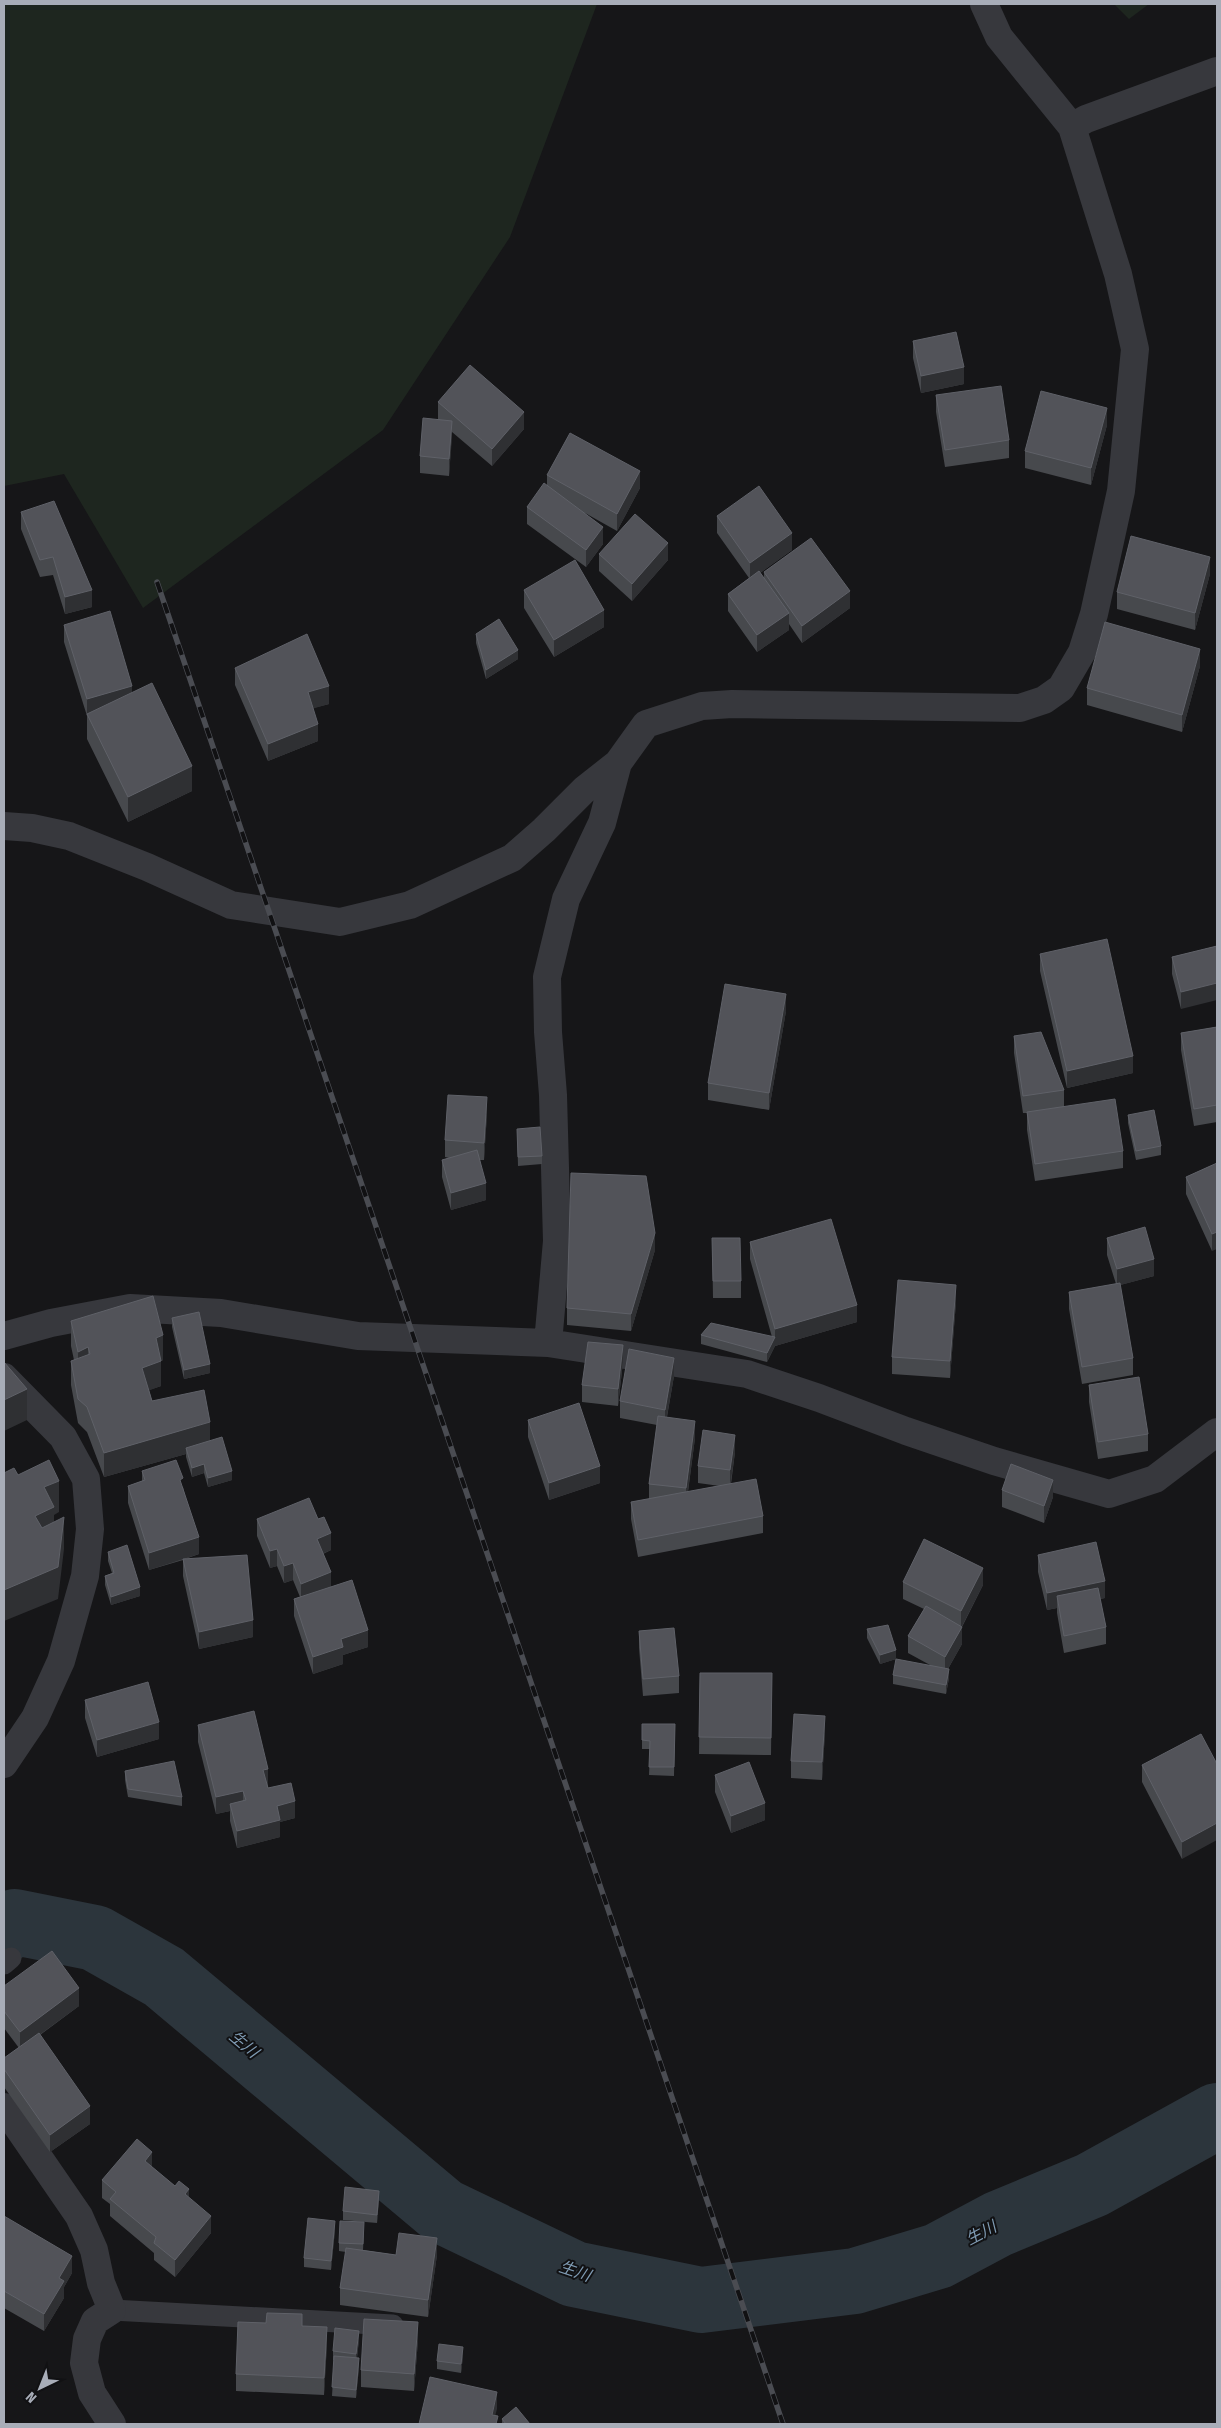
<svg xmlns="http://www.w3.org/2000/svg" width="1221" height="2428" font-family="'Fira Sans Condensed','Noto Sans JP',sans-serif">
<rect width="100%" height="100%" fill="#161618"/>
<path fill="#1e261f" d="M4 4H597L510 237 383 430 143 608 64 474 4 486Z
M1114 4H1149L1129 19Z"/>
<g fill="none" stroke-linecap="round" stroke-linejoin="round">
<path stroke="#2c353c" stroke-width="66" d="M4 1930 15 1922 95 1938 164 1977 443 2211 574 2274 701 2300 855 2281 938 2256 998 2224 1092 2185 1217 2116"/>
<path stroke="#37383d" stroke-width="21" d="M4 1964 11 1958
M112 2310 393 2325"/>
<path stroke="#37383d" stroke-width="28" d="M1072 127 1086 119 1217 71
M4 826 32 828 69 836 147 867 231 905 340 922 410 905 512 858 544 830 585 789 618 763 646 724 702 706 732 704 1020 708 1044 700 1061 688 1082 652 1094 614 1121 491 1135 349 1118 274 1072 127 999 37 984 4
M4 1336 51 1323 130 1308 221 1313 358 1336 548 1343 747 1374 819 1398 906 1431 994 1461 1109 1494 1155 1479 1217 1432
M548 1343 557 1241 553 1095 548 1032 547 977 566 899 602 823 618 763
M4 1377 63 1437 86 1479 90 1529 85 1576 61 1661 35 1718 4 1764
M4 2107 79 2216 94 2250 101 2283 112 2310 95 2321 87 2339 84 2363 92 2393 112 2424"/>
<g stroke="#4a4c52" stroke-width="5.5">
<path id="rail" d="M157 582 783 2424"/>
</g>
<use href="#rail" stroke="#111113" stroke-width="4" stroke-dasharray="11" stroke-linecap="butt"/>
</g>
<path fill="#47494d" d="M913 341 964 384 921 393 913 358Z
M936 395 1009 440V458L945 467 936 412Z
M438 402 524 429 492 466 452 432 449 476 420 473V456L438 419Z
M1107 425 1091 485 1025 468V451Z
M547 475 640 488 617 531 585 513 603 544 586 567 527 524V507L547 485Z
M21 512 92 607 65 614 53 575 40 577 21 529Z
M717 516 792 550 760 573 764 578V572L850 608 802 643 789 624V630L757 652 728 611V594L749 578 717 533Z
M599 554 668 560 632 601 599 571Z
M1210 574 1195 630 1117 609V592Z
M524 590 604 627 554 657 524 608Z
M64 625 132 692 192 791 128 822 87 739V716L64 642Z
M476 634 518 659 486 679 476 643Z
M1200 666 1182 732 1087 705V688Z
M235 668 329 704 313 708 318 741 268 761 235 685Z
M1217 946 1181 1009 1172 974V957Z
M1040 954 1133 1073 1067 1088 1040 971Z
M786 1011 769 1110 708 1100V1083Z
M1217 1027V1122L1194 1126 1181 1050V1033Z
M1014 1036 1064 1090V1107L1123 1151V1168L1035 1181 1027 1130V1113H1023L1014 1053Z
M487 1114 484 1160H480L486 1200 451 1210 442 1177V1160L449 1158 445 1157V1140Z
M1128 1115 1161 1146V1155L1136 1160 1128 1123Z
M517 1129 542 1156V1164L518 1166Z
M1217 1163 1212 1251 1186 1194V1177Z
M712 1238 741 1281V1298H713Z
M1107 1238 1154 1276 1120 1285 1133 1358V1375L1082 1384 1069 1309V1292L1116 1284 1107 1255Z
M750 1242 857 1322 775 1346 767 1362 701 1344V1335L772 1337 750 1259Z
M655 1250 631 1331 567 1325V1308Z
M956 1302 950 1378 892 1374V1357Z
M172 1318 210 1373 184 1379 172 1327Z
M71 1321 163 1360 161 1361V1386L149 1390 152 1401 210 1441 232 1480 208 1487 204 1473 192 1477 186 1457V1454L104 1477 87 1432 78 1423 71 1385V1361L74 1360 71 1346Z
M623 1362 618 1406 582 1402V1385Z
M674 1376 667 1417 695 1438 688 1492 720 1486 698 1483V1466L735 1452 731 1484 763 1516V1533L638 1557 631 1519V1502L649 1499V1484L657 1425 620 1418V1401Z
M1089 1385 1148 1434V1451L1098 1459 1089 1402Z
M528 1420 600 1483 549 1500 528 1437Z
M142 1471 183 1487 199 1554 185 1559 253 1637 199 1649 183 1576V1560L149 1570 128 1503V1486L142 1481Z
M1002 1490 1053 1497 1044 1523 1002 1507Z
M257 1519 331 1550 323 1554 331 1587 368 1647 343 1655V1664L313 1674 294 1616V1599L300 1597 293 1580 284 1583 277 1566 270 1568 257 1536Z
M108 1552 140 1596 111 1605 105 1585V1576L112 1573 108 1561Z
M1038 1555 1105 1598 1100 1599 1106 1627V1644L1064 1653 1057 1613V1608L1047 1610 1038 1572Z
M903 1582 983 1585 962 1627V1644L948 1669 949 1678 946 1694 893 1684V1675L930 1665 908 1653V1636L924 1609 903 1599Z
M867 1629 896 1659 880 1664 867 1638Z
M639 1631 679 1676V1693L643 1696 639 1648Z
M700 1673H772L771 1755 699 1754Z
M85 1700 159 1739 97 1757 85 1718Z
M642 1724H675L674 1776 649 1775 650 1749H642Z
M198 1725 268 1786V1788L295 1818 280 1822V1837L237 1848 230 1821V1811L216 1814 198 1742Z
M825 1733 822 1780 791 1778V1761Z
M1217 1764 1182 1859 1142 1782V1765Z
M125 1771 182 1797V1806L128 1797 125 1780Z
M715 1775 765 1820 731 1833 715 1792Z
M4 1986 79 2006 40 2035 90 2124 50 2152 4 2087V2058L19 2048 4 2028Z
M152 2167 189 2198 211 2233 175 2277 154 2260V2253L110 2216V2204L102 2198V2180Z
M379 2199 377 2223 343 2220V2211Z
M4 2217 72 2273 64 2287V2298L44 2331 4 2308Z
M335 2230 331 2270 304 2267V2258Z
M364 2231 363 2250 396 2255H437L428 2317 340 2305V2288L346 2252 339 2251V2243Z
M302 2326 327 2344 324 2395 236 2391V2374Z
M359 2340 357 2358 359 2367 356 2398 332 2396 334 2360H333V2351Z
M418 2340 414 2391 361 2387V2370Z
M463 2356 461 2373 437 2369V2361Z
M502 2419 530 2424H502Z"/>
<path fill="#2f3033" d="M964 367V384L921 393V376Z
M1107 408V425L1091 485V468Z
M524 412V429L492 466V449Z
M452 421V438L449 476V459Z
M640 471V488L617 531V514Z
M603 527V544L586 567V550Z
M792 533V550L750 580V563Z
M668 543V560L632 601V584Z
M1210 557V574L1195 630V613Z
M92 590V607L65 614V597Z
M850 591V608L802 643V626Z
M604 610V627L554 657V640Z
M789 613V630L757 652V635Z
M1200 649V666L1182 732V715Z
M518 650V659L486 679V670Z
M132 686V703L87 714V716V699Z
M329 686V704L308 710V692Z
M318 724V741L268 761V744Z
M192 766V791L128 822V797Z
M1217 983V1000L1181 1009V992Z
M786 994V1011L769 1110V1093Z
M1133 1056V1073L1067 1088V1071Z
M487 1097V1114L484 1160V1143Z
M486 1183V1200L451 1210V1193Z
M1217 1232V1249L1212 1251V1234Z
M655 1233V1250L631 1331V1314Z
M1154 1259V1276L1117 1286V1269Z
M956 1285V1302L950 1378V1361Z
M857 1305V1322L775 1346 767 1362V1353L775 1337V1329Z
M163 1335V1360L161 1361V1386L142 1393V1368L156 1338Z
M623 1345V1362L618 1406V1389Z
M88 1347V1372L78 1377V1352Z
M674 1358V1376L665 1427V1410Z
M210 1364V1373L184 1379V1370Z
M27 1389V1420L4 1431V1400Z
M695 1421V1438L686 1505V1488Z
M210 1422V1447L186 1448V1454L104 1477V1453Z
M735 1435V1452L730 1487V1470Z
M204 1464V1473L192 1477V1468Z
M600 1466V1483L549 1500V1483Z
M232 1471V1480L208 1487V1478Z
M1053 1480V1497L1044 1523V1506Z
M59 1481V1512L54 1515V1539L35 1547V1516L44 1487Z
M64 1517V1549L58 1599 4 1621V1590Z
M331 1533V1550L317 1556V1539Z
M199 1537V1554L149 1570V1553Z
M277 1549V1566L270 1568V1551Z
M293 1563V1580L284 1583V1566Z
M983 1568V1585L961 1628V1611Z
M331 1572V1589L301 1601V1584Z
M1105 1581V1598L1059 1607 1057 1596V1608L1047 1610V1593Z
M140 1587V1596L111 1605V1597Z
M253 1620V1637L199 1649V1632Z
M962 1627V1644L945 1674V1657Z
M368 1630V1647L343 1655V1664L313 1674V1657L341 1639Z
M896 1650V1659L880 1664V1655Z
M949 1669V1678L946 1694V1685Z
M825 1716V1733L822 1780V1762Z
M159 1722V1739L97 1757V1740Z
M268 1769V1786L263 1788V1770Z
M243 1791V1808L230 1804V1811L216 1814V1797Z
M295 1801V1818L280 1822V1837L237 1848V1831L277 1806Z
M765 1803V1820L731 1833V1816Z
M1217 1823V1840L1182 1859V1842Z
M79 1988V2006L20 2049V2032Z
M90 2106V2124L50 2152V2135Z
M152 2152V2169L145 2161Z
M189 2189V2206L185 2194Z
M379 2191V2199L377 2223V2215Z
M211 2216V2233L175 2277V2260Z
M335 2221V2230L331 2270V2261Z
M437 2238V2255L428 2317V2300Z
M72 2256V2273L64 2287V2298L44 2331V2314L59 2278Z
M418 2322V2340L414 2391V2374Z
M327 2327V2344L324 2395V2378Z
M359 2331V2340L356 2363V2354Z
M463 2347V2356L461 2373V2364Z
M359 2358V2367L356 2398V2390Z
M497 2392V2409L493 2424 492 2415Z"/>
<path fill="#525359" stroke="#5f6168" d="M956 332 964 367 921 376 913 341Z
M470 365 524 412 492 449 438 402Z
M1001 386 1009 440 945 450 936 395Z
M1041 391 1107 408 1091 468 1025 451Z
M423 418 452 421 449 459 420 456Z
M570 433 640 471 617 514 547 475Z
M544 483 603 527 586 550 527 507Z
M759 486 792 533 750 563 717 516Z
M54 501 92 590 65 597 53 557 40 560 21 512Z
M635 514 668 543 632 584 599 554Z
M1131 536 1210 557 1195 613 1117 592Z
M811 538 850 591 802 626 764 572Z
M575 560 604 610 554 640 524 590Z
M759 571 789 613 757 635 728 594Z
M110 611 132 686 87 699 64 625Z
M499 619 518 650 486 670 476 634Z
M1105 622 1200 649 1182 715 1087 688Z
M307 634 329 686 308 692 318 724 268 744 235 668Z
M152 683 192 766 128 797 87 714Z
M1107 939 1133 1056 1067 1071 1040 954Z
M1217 946V983L1181 992 1172 957Z
M725 984 786 994 769 1093 708 1083Z
M1217 1027V1105L1194 1109 1181 1033Z
M1041 1032 1064 1090 1023 1096 1014 1036Z
M448 1095 487 1097 484 1143 445 1140Z
M1115 1099 1123 1151 1035 1164 1027 1112Z
M1154 1110 1161 1146 1136 1151 1128 1115Z
M540 1127 542 1156 518 1157 517 1129Z
M477 1150 486 1183 451 1193 442 1160Z
M1217 1163V1232L1212 1234 1186 1177Z
M571 1173 646 1176 655 1233 631 1314 567 1308Z
M831 1219 857 1305 775 1329 750 1242Z
M1145 1227 1154 1259 1117 1269 1107 1238Z
M712 1238H740L741 1281H713Z
M898 1280 956 1285 950 1361 892 1357Z
M1120 1283 1133 1358 1082 1367 1069 1292Z
M153 1296 163 1335 156 1338 161 1361 142 1368 152 1401 204 1390 210 1422 104 1453 87 1407 78 1399 71 1361 90 1354 88 1347 78 1352 71 1321Z
M199 1312 210 1364 184 1370 172 1318Z
M711 1323 775 1337 767 1353 701 1335Z
M588 1342 623 1345 618 1389 582 1385Z
M629 1349 674 1358 665 1410 620 1401Z
M4 1362 27 1389 4 1400Z
M1139 1377 1148 1434 1098 1442 1089 1385Z
M579 1403 600 1466 549 1483 528 1420Z
M658 1416 695 1421 686 1488 649 1484Z
M703 1430 735 1435 730 1470 698 1466Z
M222 1437 232 1471 208 1478 204 1464 192 1468 186 1448Z
M49 1460 59 1481 44 1487 54 1507 35 1516 42 1528 64 1517 58 1567 4 1590V1473L14 1468 18 1475Z
M176 1460 183 1478 180 1480 199 1537 149 1553 128 1486 145 1480 142 1471Z
M1011 1464 1053 1480 1044 1506 1002 1490Z
M756 1479 763 1516 638 1540 631 1502Z
M309 1498 318 1519 324 1517 331 1533 317 1539 331 1572 301 1584 293 1563 284 1566 277 1549 270 1551 257 1519Z
M924 1539 983 1568 961 1611 903 1582Z
M1096 1542 1105 1581 1047 1593 1038 1555Z
M127 1545 140 1587 111 1597 105 1576 114 1573 108 1552Z
M247 1555 253 1620 199 1632 183 1559Z
M352 1580 368 1630 341 1639 343 1647 313 1657 294 1599Z
M1098 1588 1106 1627 1064 1636 1057 1596Z
M926 1606 962 1627 945 1657 908 1636Z
M888 1625 896 1650 880 1655 867 1629Z
M674 1628 679 1676 643 1679 639 1631Z
M896 1659 949 1669 946 1685 893 1675Z
M700 1673H772L771 1738 699 1737Z
M148 1682 159 1722 97 1740 85 1700Z
M254 1711 268 1769 263 1770 268 1788 291 1783 295 1801 277 1806 280 1820 237 1831 230 1804 246 1800 243 1791 216 1797 198 1725Z
M794 1714 825 1716 822 1762 791 1761Z
M642 1724H675L674 1767H649L650 1741 642 1740Z
M1201 1734 1217 1764V1823L1182 1842 1142 1765Z
M174 1761 182 1797 128 1789 125 1771Z
M749 1762 765 1803 731 1816 715 1775Z
M52 1951 79 1988 20 2032 4 2011V1986Z
M39 2033 90 2106 50 2135 4 2069V2058Z
M137 2139 152 2152 145 2161 175 2186 179 2181 189 2189 185 2194 211 2216 175 2260 154 2243 156 2237 110 2199 116 2192 102 2180Z
M345 2187 379 2191 377 2215 343 2211Z
M4 2216 72 2256 59 2278 64 2281 44 2314 4 2291Z
M308 2218 335 2221 331 2261 304 2258Z
M340 2221 364 2222 363 2244 339 2243Z
M399 2233 437 2238 428 2300 340 2288 346 2248 396 2255Z
M267 2313 302 2314V2326L327 2327 324 2378 236 2374 238 2322 266 2323Z
M364 2319 418 2322 414 2374 361 2370Z
M335 2328 359 2331 356 2354 333 2351Z
M439 2344 463 2347 461 2364 437 2361Z
M334 2356 359 2358 356 2390 332 2387Z
M430 2377 497 2392 492 2415 498 2416 496 2424H419Z
M516 2407 530 2424H506L502 2419Z"/>
<g text-anchor="middle" dominant-baseline="central" stroke-width="4" stroke-linejoin="round" paint-order="stroke">
<g font-size="16" font-style="italic" fill="#7f9bb3" stroke="#111113">
<text transform="translate(244 2044) rotate(40)">生川</text>
<text transform="translate(981 2233) rotate(-28)">生川</text>
<text transform="translate(575 2271) rotate(19)">生川</text>
</g>
</g>
<rect width="1221" height="2428" fill="none" stroke="#a8adb8" stroke-width="10"/>
<g transform="translate(40 2388) rotate(223)" stroke="#111113" stroke-width="4" paint-order="stroke">
<path d="M0-4L9 19L0 12L-9 19Z" fill="#a8adb8"/>
<text y="-8" font-size="14" font-weight="bold" text-anchor="middle" fill="#a8adb8">N</text>
</g>
</svg>
